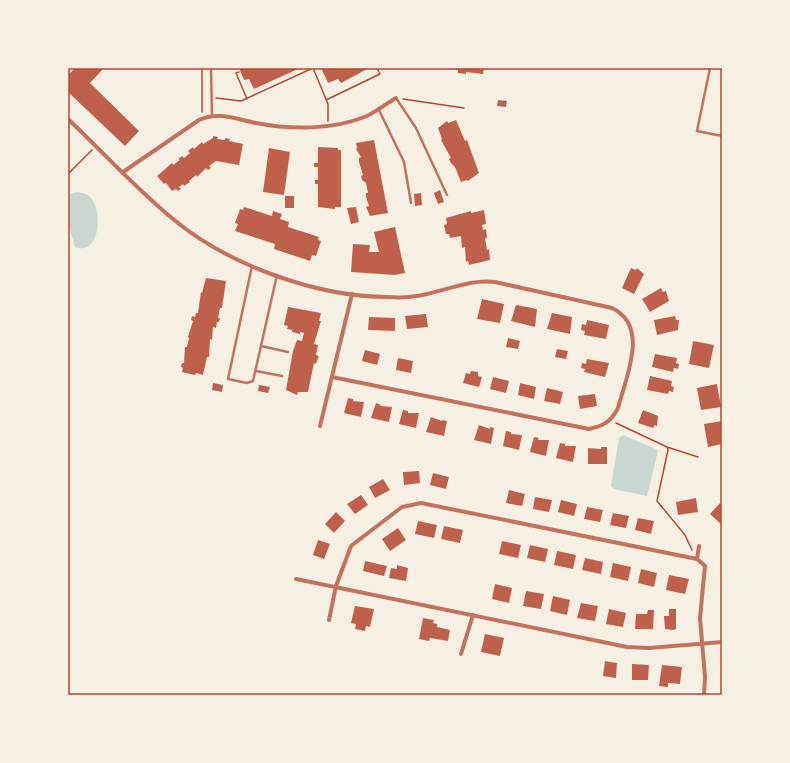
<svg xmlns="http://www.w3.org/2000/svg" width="790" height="763" font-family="Cabin,sans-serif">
<rect width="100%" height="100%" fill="#f6efe4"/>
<path fill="#c9d6d2" d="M77 192C81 193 86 193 89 196 104 209 100 257 75 247L68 223V197L70 194Z
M623 435 656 449 658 451 647 496 614 489 611 486 619 438Z"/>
<path fill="#bf614a" d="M75 68H104L90 83 139 131 125 146 68 92V75Z
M239 68H300L254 89 249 79 244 80Z
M321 68H369L341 83 338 79 328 83Z
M449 68H484L483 74 466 72V74L458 73V70Z
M498 100 507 101 506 107 497 106Z
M456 120 465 141 467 140 479 173 468 181 467 180 461 182 455 167 451 163 449 159 451 158 441 140 442 139 438 128 447 121 448 123Z
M213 136 218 137 217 139 225 140V138L230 139 229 141 243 144 239 165 216 161 209 166 211 168 208 170 206 168 197 177 196 175 189 181 190 182 184 186 183 184 179 187 181 189 178 191 176 189 172 191 166 183 164 184 157 176 172 163 173 165 180 160 178 159 182 156 184 158 190 153 188 151 193 147 194 149 202 142 203 144 213 138Z
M374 140 388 213 370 216 366 207 369 206 366 197V193H368L366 183 362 180 361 176 363 175 359 162V158L361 157 356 149 357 148 356 143Z
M318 147 338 148V150H341V207H335V209L318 207V184H315V180H318V167H314V163H318Z
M269 148 290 152 284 195 263 192Z
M440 190 444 202 438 204 434 193Z
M421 193 422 205 415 206 414 194Z
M285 196H294V208H285Z
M244 207 272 216 273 211 282 214 280 219 289 222 288 227 319 237 318 240 321 241 316 256 312 255 310 261 274 249 275 244 235 231 238 224 235 223 240 209 243 210Z
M356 207 359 222 351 224 347 208Z
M484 210 486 224 482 225 483 230 486 229 487 238H485L487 250 489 249 490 260 469 265 468 261 466 262 465 247 462 248 461 236 450 238 449 234H446L444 225 447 224 446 218 471 211V213Z
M395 227 405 273 395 275 351 272 353 244 370 245 369 252H379L374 232Z
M631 268 636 270 637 268 644 274 634 294 622 288Z
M206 278 226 281 222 308H220L218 318H220L219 322H217L216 328 213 327 212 340 210 339 209 357H207L203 375 196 373 195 375 182 372 183 368 181 367 182 363H184L185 347H187L189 338 188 337 193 321 191 320 192 316 195 317 196 313H198L201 292 202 293Z
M661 288 663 292 666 291 669 301 650 312 642 299Z
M482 299 504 304 500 323 477 319Z
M516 305 537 309 535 327 511 321Z
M288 307 321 313 319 321H321L314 344 318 345 316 355 319 356 318 358 316 364 314 363 308 392H298L297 395 286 390 293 351 297 340 302 341 304 333 300 332V334L292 332V330L287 329 288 326 284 325Z
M552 313 572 317 570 334 547 329Z
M426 314 428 327 407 329 405 316Z
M675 316 676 320H679L678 330 657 335 654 320Z
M369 317 395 318V331L368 330Z
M587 320 609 325 606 339 584 335 585 331 581 330 582 324 586 325Z
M508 338 520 341 518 349 506 347Z
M693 341 714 345 709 368 689 364Z
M557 349 568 351 566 359 555 357Z
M365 350 380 354 377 365 362 361Z
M655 354 677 358 676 363 679 364 678 369 674 368 673 372 652 367Z
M398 358 413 361 411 373 396 370Z
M587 359 609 363 605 377 584 372 585 369 581 368 582 363 586 364Z
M471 371 478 372V376L482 377 479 387 463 383 466 373 470 374Z
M650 376 672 381 671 386 674 387 673 392 669 391 668 394 647 390Z
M493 377 509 381 506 393 490 389Z
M213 383 223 385 222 392 212 390Z
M520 383 536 387 534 399 518 395Z
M717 384 721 407 701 410 697 388Z
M259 385 270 387 268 393 258 391Z
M547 388 563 392 560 404 544 401Z
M595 394 597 406 580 409 578 396Z
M348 398 353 399V401L364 402 361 417 344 413Z
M376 403 381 405 380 406 392 407 389 422 371 418Z
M403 410 408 411V413H419L416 428 399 424Z
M643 410 658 416 657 426 655 425 653 428 638 423Z
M431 417 442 421V420L447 421 444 436 426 432Z
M722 421V444L708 447 704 424Z
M479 425 490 429V427L494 428 491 444 474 440Z
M506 431 511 432V434L522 435 519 450 503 446Z
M534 437 539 438 538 440H549L546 456 530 452Z
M560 443 565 444V446H576L573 462 556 458Z
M601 447H607V464H588V448L601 449Z
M419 471 420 483 404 485 403 472Z
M433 473 449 477 446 489 430 485Z
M383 479 390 490 375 498 369 487Z
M509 490 525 494 522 506 506 503Z
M361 495 368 505 355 514 347 504Z
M535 497 552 500 549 512 533 509Z
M696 498 698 512 678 515 676 502Z
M561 500 577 504 574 516 558 512Z
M720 503 722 505V525L710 514Z
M587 507 603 510 600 522 584 519Z
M336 512 345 521 334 533 325 524Z
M613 513 629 516 626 528 610 525Z
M638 518 654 521 651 534 635 530Z
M418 521 437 525 434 538 415 534Z
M444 526 463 530 460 543 441 539Z
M398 528 406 540 390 551 382 539Z
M318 540 330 544 324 559 313 555Z
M502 541 521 545 518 558 499 554Z
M530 545 548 549 545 562 527 558Z
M557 551 576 555 573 569 554 565Z
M585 558 603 562 601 574 582 570Z
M365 561 387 566 384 576 363 571Z
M613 563 631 567 628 581 610 577Z
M397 565 408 568 406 581 389 578 391 568 397 569Z
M641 569 657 573 654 587 638 583Z
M669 575 689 579 685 594 666 590Z
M495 584 512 588 509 603 492 599Z
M526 591 544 594 541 609 523 606Z
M553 596 570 600 567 615 550 611Z
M581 603 598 606 595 621 577 618Z
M355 606 374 609 370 627 366 626 365 631 355 629 356 624 351 623Z
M609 609 626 613 623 627 606 624Z
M669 609H676V629L673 630 665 629 664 616H669Z
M648 610H654L653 629H635L636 614H647Z
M423 618 434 620 433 623 437 624V627L450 630 448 641 430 638 429 641 419 639Z
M485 634 504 638 500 656 481 652Z
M605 661 617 663 616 678 603 676Z
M632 664 649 665 648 680H632Z
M662 665 682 667 680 684 668 683V687L659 686Z"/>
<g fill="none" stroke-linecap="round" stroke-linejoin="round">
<path stroke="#b5482f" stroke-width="1.5" d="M202 68V112
M239 72 236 73 247 99
M216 98 241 101 313 68 328 104V121
M403 99 464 108
M326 100 380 74 377 68
M68 174 92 150
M616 423 667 447 668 450 657 501 685 535 692 550
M667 447 698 457"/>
<path stroke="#c5725c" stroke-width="2.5" d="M211 68 212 116
M710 68 697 131 722 136
M396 98 416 128 447 195
M379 110 404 162 411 203
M252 266 228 379 247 383 253 381 277 275
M261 346 288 352
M256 371 282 376"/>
<path stroke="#c5725c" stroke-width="4" d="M68 119C103 152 136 189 173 219 228 265 317 297 388 297 401 298 415 297 427 294 450 289 472 279 495 282L612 308C650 326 626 377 618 408 611 422 603 426 589 429L332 377
M123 172 199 120C218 111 236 119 256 123 291 130 333 130 367 116 377 111 386 104 396 98
M320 426 352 294
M697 559 699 546
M296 579 627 647 649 648 722 642
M329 620 336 586 351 546 402 507 421 503 697 559 705 566 700 618 705 677 704 695
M461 654 473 615"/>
</g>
<rect width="790" height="763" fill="none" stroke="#f6efe4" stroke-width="138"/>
<rect x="69" y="69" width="652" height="625" fill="none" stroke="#b5482f" stroke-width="1.5"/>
</svg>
